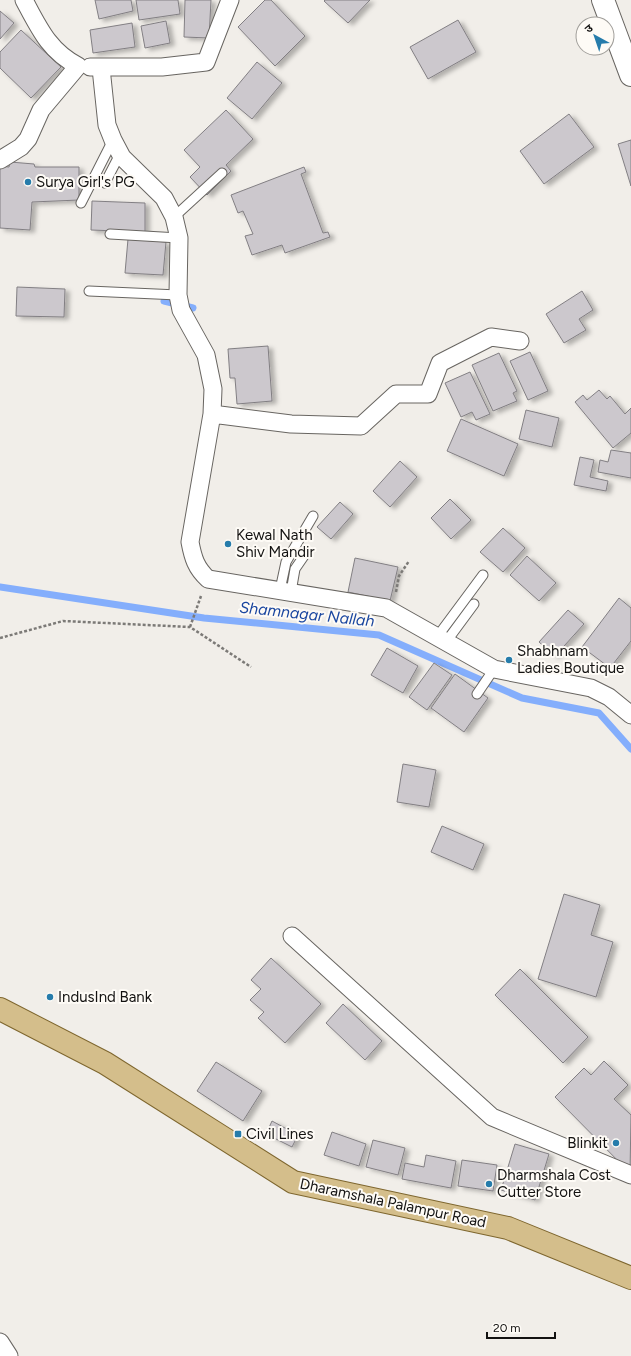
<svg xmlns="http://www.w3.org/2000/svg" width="631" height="1356" font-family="Figtree,'Noto Sans Devanagari',sans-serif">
<defs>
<filter id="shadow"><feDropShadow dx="4.5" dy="2.5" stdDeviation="2" flood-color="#0004"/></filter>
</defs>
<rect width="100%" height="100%" fill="#f1eee9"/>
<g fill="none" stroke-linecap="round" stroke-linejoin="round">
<path stroke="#84aefc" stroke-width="7" d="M164 301 193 308
M0 587 204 618 379 635 522 698 599 713 631 749"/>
</g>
<path fill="#ccc8cd" stroke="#827f83" filter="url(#shadow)" d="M95 0H131L133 11 99 19Z
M136 0H178L180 14 139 20Z
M185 0H211L209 38 184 37Z
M265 0H271L305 36 275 66 238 27Z
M325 0H370L348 23 324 1Z
M0 11 14 23 0 39Z
M458 20 476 52 428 79 410 47Z
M166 21 170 43 145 48 141 26Z
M132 23 135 47 93 53 90 30Z
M21 30 61 67 31 98 0 68V52Z
M257 62 282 83 252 119 227 98Z
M226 110 253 139 226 165 231 171 207 195 190 177 200 167 184 150Z
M569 114 594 147 544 184 520 151Z
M631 140V186L618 144Z
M10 162 34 164 35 167H79V200L32 202 30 230 0 228V166L9 167Z
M304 167 306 172 301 174 323 233 328 232 330 237 285 253 282 245 252 255 245 236 253 234 243 211 238 213 231 195Z
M92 201 145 203V232L91 230Z
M128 239 166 242 163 275 125 273Z
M17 287 65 289 64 317 16 316Z
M582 291 593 310 579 319 586 330 564 343 546 314Z
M268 346 272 401 237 404 235 378H230L228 349Z
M530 352 548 391 528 400 510 361Z
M499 353 517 391 513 393 517 401 493 411 472 365Z
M470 372 490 414 476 420 472 412 461 417 445 383Z
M599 390 607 399 610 396 625 414 631 408V433L613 448 575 402 583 395 587 400Z
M526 410 559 418 552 447 519 439Z
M461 419 518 444 504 476 447 451Z
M611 450 631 453V478L598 472 600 460 608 462Z
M580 457 594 460 590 477 608 481 606 491 574 485Z
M400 461 417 477 390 507 373 491Z
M450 499 471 520 451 539 431 518Z
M340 502 353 514 331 539 317 527Z
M503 528 525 548 503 572 480 552Z
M527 556 556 583 539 601 510 575Z
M355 558 398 567 390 601 348 592Z
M619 598 631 608V641L610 668 582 647Z
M568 610 584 624 555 656 539 642Z
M387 648 418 666 403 693 371 675Z
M434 663 452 675 427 710 409 697Z
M455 674 488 698 464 732 431 708Z
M403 764 436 770 429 807 397 802Z
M442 826 484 844 473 870 431 852Z
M564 894 600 905 591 935 613 942 596 997 538 979Z
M271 958 321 1004 285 1043 258 1018 264 1012 250 1000 261 989 251 980Z
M520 969 588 1037 563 1063 495 995Z
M343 1004 382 1041 365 1060 326 1023Z
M604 1061 628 1085 614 1099 631 1115 630 1173 555 1097 584 1068 591 1075Z
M216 1062 262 1091 243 1121 197 1091Z
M272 1121 298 1135 292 1147 266 1134Z
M332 1132 366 1144 359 1166 324 1155Z
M373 1140 405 1148 398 1175 366 1167Z
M515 1144 549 1154 535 1200 501 1190Z
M426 1155 456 1161 451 1188 402 1179 405 1163 424 1167Z
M462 1160 497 1165 493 1191 458 1186Z"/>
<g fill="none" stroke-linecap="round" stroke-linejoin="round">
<g stroke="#686561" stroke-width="11">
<path id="service" d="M105 183 120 154
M81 203 113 140
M174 217 222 173
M110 234 179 238
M89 291 178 295
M280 590 286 562 313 516
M291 592 295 569 306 553
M437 637 483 575
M446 642 474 604
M477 694 494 669"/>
</g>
<g stroke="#686561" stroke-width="19">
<path id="minor" d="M90 67H162L206 62 230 0
M101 68 107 125 113 140 122 157 164 198 174 217 179 238 178 295 181 310 206 355 213 389 212 414 190 542C193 558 196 568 208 579L386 608 494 669 591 688 609 697 631 715
M0 160 21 147 28 139 41 110 78 66C49 51 39 28 24 0
M212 414 291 424 361 426 396 394H428L440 363 491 337 520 341
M292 936 492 1117 631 1175
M0 1342 9 1356"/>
</g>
<g stroke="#686561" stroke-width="24">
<path id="tertiary" d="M603 0 631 75"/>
</g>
<g stroke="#7e662e" stroke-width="24">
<path id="primary" d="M0 1009 105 1063 293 1182 508 1228 631 1278"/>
</g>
<path stroke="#7c7a77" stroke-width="2.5" stroke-dasharray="3 2" stroke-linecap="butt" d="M396 592 399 576 409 561
M190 627 201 596
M0 638 63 621 190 627 251 667"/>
<use href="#service" stroke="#fff" stroke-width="9"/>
<use href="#minor" stroke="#fff" stroke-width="17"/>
<use href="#tertiary" stroke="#fff" stroke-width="22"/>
<use href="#primary" stroke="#d4be8b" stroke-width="22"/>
</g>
<g fill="#267cab" stroke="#fefbf6" stroke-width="1.5">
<circle cx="28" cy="182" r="4"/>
<circle cx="228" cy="544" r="4"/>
<circle cx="509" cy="660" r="4"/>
<circle cx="50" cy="997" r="4"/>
<rect x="234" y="1130" width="8" height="8" rx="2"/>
<circle cx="616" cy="1143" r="4"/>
<circle cx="489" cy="1184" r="4"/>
</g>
<g text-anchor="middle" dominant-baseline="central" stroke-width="4" stroke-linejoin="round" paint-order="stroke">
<g font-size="15" fill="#131211" stroke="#fefbf6" text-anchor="start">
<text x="36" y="182">Surya Girl's PG</text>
<text x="236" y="535">Kewal Nath<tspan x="236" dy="17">Shiv Mandir</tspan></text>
<text x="517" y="651">Shabhnam<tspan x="517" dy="17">Ladies Boutique</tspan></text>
<text x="58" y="997">IndusInd Bank</text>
<text x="246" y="1134">Civil Lines</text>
<text x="608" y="1143" text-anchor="end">Blinkit</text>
<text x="497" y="1175">Dharmshala Cost<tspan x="497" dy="17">Cutter Store</tspan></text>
</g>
<g font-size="15" fill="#131211" stroke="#fefbf6">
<text transform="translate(393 1203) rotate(12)">Dharamshala Palampur Road</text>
</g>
<g font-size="16" font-style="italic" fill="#1a469f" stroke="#fefbf6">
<text transform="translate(307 614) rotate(6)">Shamnagar Nallah</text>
</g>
</g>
<g transform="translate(595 36) rotate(320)"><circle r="19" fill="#fefbf6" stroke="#a09e9a"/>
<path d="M0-3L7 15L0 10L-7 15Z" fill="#267cab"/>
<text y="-6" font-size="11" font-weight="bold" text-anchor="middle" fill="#131211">उ</text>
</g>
<path d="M487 1332v6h68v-6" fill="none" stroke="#131211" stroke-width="2"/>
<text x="493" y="1332" font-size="12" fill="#131211" stroke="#fefbf6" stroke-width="3" paint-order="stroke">20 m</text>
</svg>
